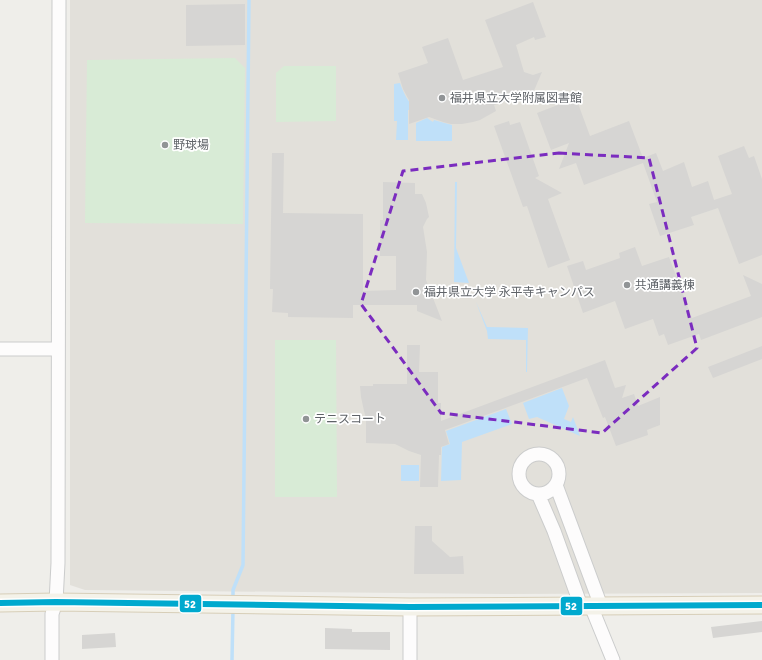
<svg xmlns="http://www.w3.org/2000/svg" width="762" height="660" font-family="Signika,'Noto Sans JP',sans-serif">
<rect width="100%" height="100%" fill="#efeeea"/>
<path fill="#e2e0da" d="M70 0H762V593L502 594 85 590 70 585Z"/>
<path fill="#d8ebd6" d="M235 58 245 68 243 224 85 223 87 60Z
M284 66H336V121L276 122V73Z
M275 340H336L337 497H275Z"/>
<path fill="#bfe0f9" d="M400 83C404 94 408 102 416 110H408V140H396L397 121H394V84Z
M427 118 433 122 434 120 452 125V141H416V123Z
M455 182H457L456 248 469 283 454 282Z
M476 302 487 327 528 328 527 372H526V340L488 339 487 331Z
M562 388 569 406 564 419 571 422 573 417 580 436 537 417 529 419 523 403Z
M506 409 512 424 462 442 461 480 441 481 442 447 450 444 446 431Z
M401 465H419V481H401Z"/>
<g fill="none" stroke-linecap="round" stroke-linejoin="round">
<path stroke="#bfe0f9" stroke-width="3.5" d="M233 599V590L243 565 249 0
M232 660 233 609"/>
</g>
<path fill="#d6d5d3" d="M533 2 546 37 535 40 534 37 516 45 524 72 533 75 542 72 533 93 494 105 496 111 480 120 473 122 462 124H451L443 122 429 117 409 124V100L403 89 398 73 428 63 422 47 448 38 463 80 503 67 485 20Z
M245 4V45L186 46V5Z
M576 98 590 136 629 121 643 158 656 153 663 171 684 162 692 187 708 181 714 200 732 194 718 156 744 146 749 158 754 156 762 179V255L739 264 718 208 691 217 694 225 660 236 649 204 657 202 643 163 584 185 576 163 559 169 569 143 551 150 537 113Z
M509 121 510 125 520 122 539 176 535 178 562 193 548 199 570 260 548 268 527 206 523 207 494 126Z
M272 153H284L283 213 363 214V291L396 290V256H380V220H383V182L415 183V194H422L426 203 429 217 427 219 423 227 427 252 426 280 442 321 417 311V305H353V318L288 317V313L272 312 273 289H270Z
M635 247 642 266 669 257 692 318 751 296 743 275 762 284V317L701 340 699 334 668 345 664 334 659 336 653 319 625 329 615 301 583 313 567 266 583 261 586 270 620 258 619 253Z
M407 345H420L419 372H438V403H441V421L605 360 615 388 626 385 622 398 634 394 638 406 660 397V425L647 430 648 435 616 446 605 417 603 418 587 378 445 430 449 444 441 447V455H439L438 487H420L421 455 409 451 395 444 366 443V418L364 411 361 397 360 386H373V384H407Z
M762 346V359L713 378 708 367Z
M415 526H432V541L450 557 463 556 464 574H414Z
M762 621V632L713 638 711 627Z
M325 628 352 629V632H390V650L325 649Z
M115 633 116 647 82 649V635Z"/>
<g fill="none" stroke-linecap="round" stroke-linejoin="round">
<g stroke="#cbcccc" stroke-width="15">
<path id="minor" d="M0 349H58
M519 474a20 20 0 1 1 40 0a20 20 0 1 1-40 0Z
M556 485 601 606
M538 494 554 531 581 606
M591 606 613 660
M52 660V614L56 602 58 563 59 0
M410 660V607"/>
</g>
<g stroke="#d7ceb8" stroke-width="19">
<path id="major" d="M0 603 56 602 410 607 762 605"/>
</g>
<use href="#minor" stroke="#fdfcfc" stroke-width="13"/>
<use href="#major" stroke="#f4f2e9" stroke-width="17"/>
<g stroke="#fff" stroke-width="9">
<path id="bus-1" d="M0 603 56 602 410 607 762 605"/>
</g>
<use href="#bus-1" stroke="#00a9ce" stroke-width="6"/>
</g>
<path fill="none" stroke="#7b2cbf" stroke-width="3" stroke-dasharray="8 5" stroke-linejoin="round" d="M559 153 649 158 697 348 602 433 441 413 361 304 403 171Z"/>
<g fill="#919496" stroke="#fff" stroke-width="1.5">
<circle cx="442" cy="98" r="4"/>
<circle cx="165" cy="145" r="4"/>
<circle cx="627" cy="285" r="4"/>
<circle cx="416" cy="292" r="4"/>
<circle cx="306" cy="419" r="4"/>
</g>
<g text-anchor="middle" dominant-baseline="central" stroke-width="3.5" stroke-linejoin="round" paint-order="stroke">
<g font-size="12" fill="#5f6368" stroke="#fff" text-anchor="start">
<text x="450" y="98">福井県立大学附属図書館</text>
<text x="173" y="145">野球場</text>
<text x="635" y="285">共通講義棟</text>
<text x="424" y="292">福井県立大学 永平寺キャンパス</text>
<text x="314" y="419">テニスコート</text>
</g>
</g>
<g stroke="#fff" stroke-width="1.5">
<rect x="179" y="594" width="23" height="19" rx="4" fill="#00a9ce"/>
<rect x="560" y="596" width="23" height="20" rx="4" fill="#00a9ce"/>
</g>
<g font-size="11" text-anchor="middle" font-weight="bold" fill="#fff">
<text x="190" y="608">52</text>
<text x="571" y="610">52</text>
</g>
</svg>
